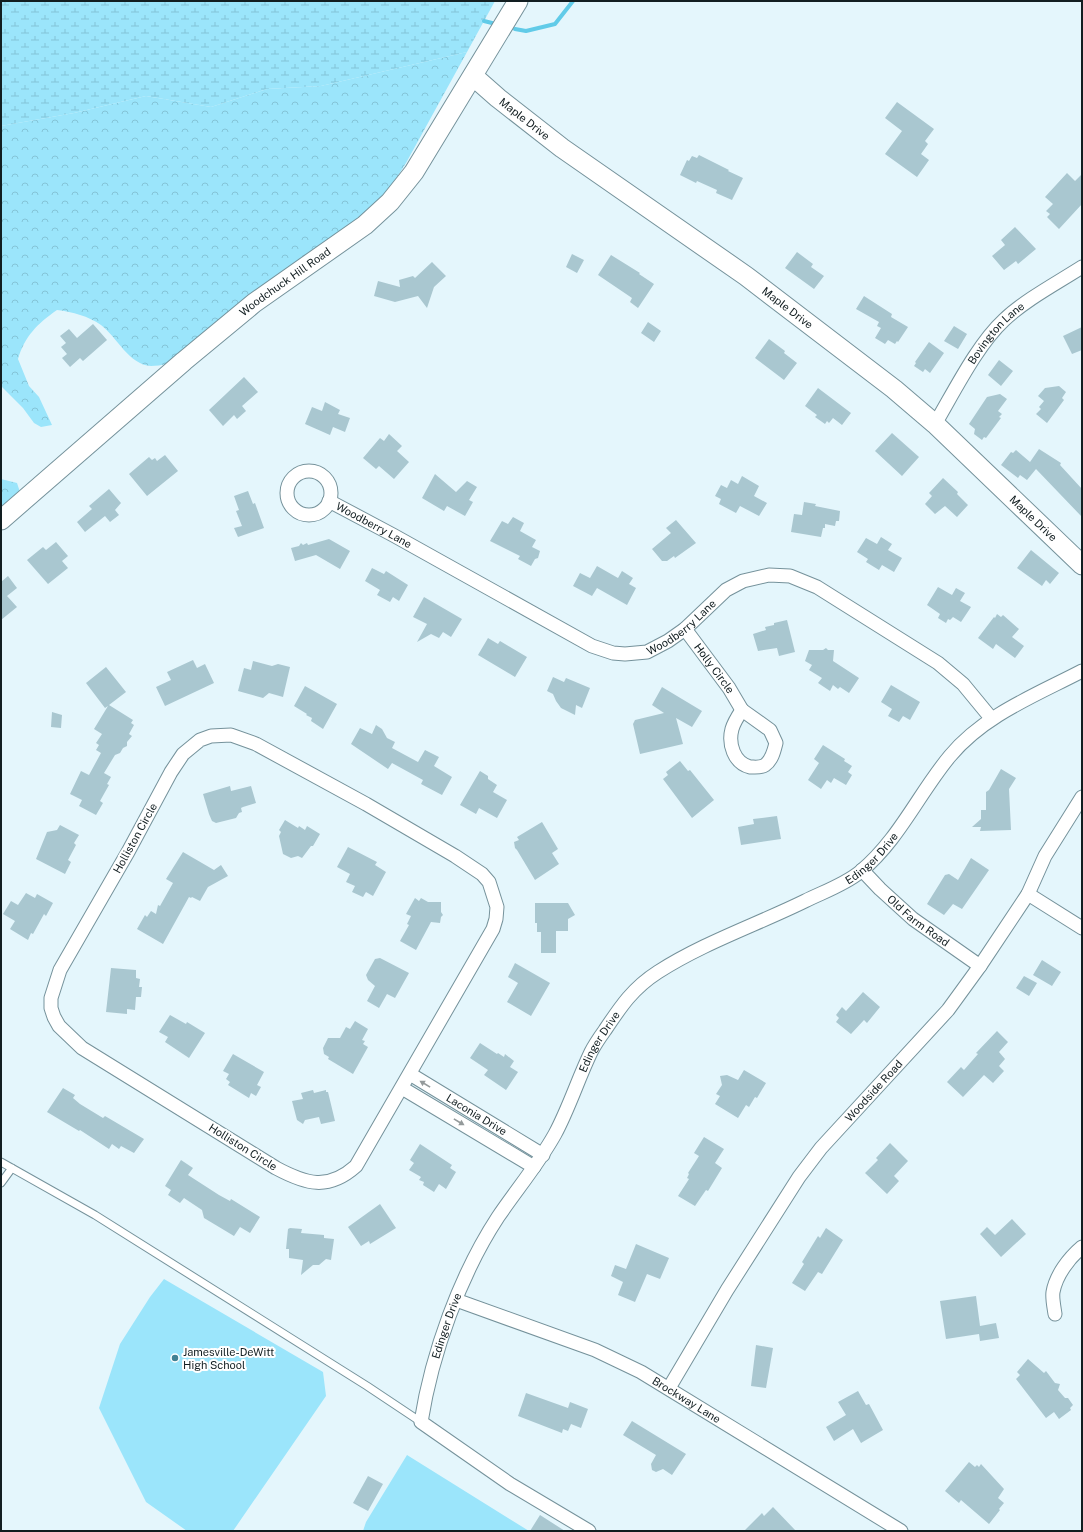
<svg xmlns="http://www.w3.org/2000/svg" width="1083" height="1532" font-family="'Public Sans',sans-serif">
<defs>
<pattern id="forest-crowns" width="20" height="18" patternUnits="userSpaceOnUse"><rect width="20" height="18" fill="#9be5fb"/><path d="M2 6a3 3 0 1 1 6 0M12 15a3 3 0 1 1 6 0" fill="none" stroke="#84c4d7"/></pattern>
<pattern id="wetland-marsh" width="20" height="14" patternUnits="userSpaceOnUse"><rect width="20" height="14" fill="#9be5fb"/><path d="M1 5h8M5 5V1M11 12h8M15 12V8" fill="none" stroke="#84c4d7"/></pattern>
</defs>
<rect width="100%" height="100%" fill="#e4f6fc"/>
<path fill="url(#forest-crowns)" d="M467 52 406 163 385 196 341 235 167 364C162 365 156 366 151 366 129 365 117 337 101 325 88 316 73 312 57 310 37 324 25 336 18 359L29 386 39 397 52 425 41 427 34 423 23 408 1 386V126L74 113 146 96 211 107 267 89 321 86Z
M1 479 17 483 20 492 1 508Z"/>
<path fill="url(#wetland-marsh)" d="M1 1H495L467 52 321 86 267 89 211 107 146 96 74 113 1 126Z"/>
<path fill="#9be5fb" d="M164 1279 323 1372 326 1396 233 1531H187L146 1502 99 1408 120 1344 150 1297Z
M407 1455 529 1531H363L366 1522Z"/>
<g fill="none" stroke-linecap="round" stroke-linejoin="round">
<path stroke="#61cbe8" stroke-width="4" d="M484 21 492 23
M515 29 526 31 555 24 573 1"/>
</g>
<path fill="#a9c7d0" d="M897 102 934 129 925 141 928 144 921 154 929 160 917 177 885 154 902 131 885 118Z
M699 155 729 170 728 171 743 178 732 200 716 193 717 190 697 181 696 183 680 175 687 160 689 161 692 156 697 158Z
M1067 173 1075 181 1082 174V204L1059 229 1047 217 1050 214 1046 211 1053 204 1045 197Z
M1015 227 1036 249 1018 264 1016 261 1004 270 992 256 1005 245 1001 240Z
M797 252 813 264 811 267 824 276 814 289 785 268Z
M572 254 584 260 577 273 566 267Z
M611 255 640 273 639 274 654 284 638 308 630 302 632 298 598 275Z
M432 262 446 276 434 287 427 308 418 296 395 302 374 296 378 281 400 287 399 280 413 276 415 278Z
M864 296 892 314 891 317 908 327 898 342 897 341 895 344 888 340 885 344 875 338 881 328 877 326 879 322 856 309Z
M648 322 661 331 654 342 641 333Z
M93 324 107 340 83 361 80 358 70 367 62 358 67 354 61 347 66 343 60 336 69 329 77 338Z
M954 326 967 334 958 349 944 341Z
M1082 327V350L1072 354 1063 336Z
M769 339 785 351 784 353 797 363 784 380 755 358Z
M929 342 944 353 930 373 925 369 923 372 914 366 916 363 915 362Z
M999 360 1013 371 1001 386 988 375Z
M244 377 258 392 242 406 246 411 237 419 234 415 223 426 209 410Z
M1059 386 1066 392 1062 398 1064 400 1047 423 1036 414 1041 409 1039 407 1044 401 1038 396 1045 388Z
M818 388 851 413 842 425 833 418 829 423 827 421 825 424 815 417 817 415 805 406Z
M1000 394 1007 399 998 411 1002 414 999 417 1001 418 986 438 984 437 982 440 974 434 975 429 969 424 987 397Z
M325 402 340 410 338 414 350 418 345 432 333 427 330 435 305 424 312 407 322 411Z
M892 433 919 457 902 476 875 451Z
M389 434 402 446 397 451 409 462 394 479 379 466 376 469 363 458 380 438 384 441Z
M1039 449 1061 463 1060 465 1082 489V517L1036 469 1027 480 1020 475 1018 478 1001 465 1011 452 1013 453 1016 450 1030 462Z
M165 455 178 471 147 496 129 474 149 457 152 460 155 458 157 461Z
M435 474 456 492 467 481 477 487 469 500 473 502 465 516 447 506 444 511 422 498Z
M742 476 759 486 754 496 767 503 759 516 740 506 736 513 719 504 721 499 715 496 721 485 727 488 731 480 738 484Z
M943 478 958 492 957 494 968 505 957 517 945 506 935 514 925 504 932 496 929 493Z
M109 489 121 503 115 510 119 515 110 522 105 516 85 532 77 522 92 509 89 506Z
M248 491 253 504 255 503 264 528 238 537 234 528 242 526 236 511 239 510 234 496Z
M804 502 816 504 815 506 840 511 839 521H836L835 526 825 524V528H823L821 537 791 532 794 514 802 515Z
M513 517 524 523 520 531 536 540 532 547 540 551 538 558 535 559 531 566 518 559 520 556 490 541 502 521 508 524Z
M676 520 696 543 675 558 674 556 667 561H662L652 549 671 533 666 528Z
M881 537 892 544 888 550 902 558 894 572 882 565 879 570 866 562 868 559 857 552 866 538 877 544Z
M329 539 350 551 340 569 316 555 295 561 291 548 299 546 301 543 303 545 307 543 308 545Z
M56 542 68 556 62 561 68 568 48 584 27 560 43 547 46 550Z
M1031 550 1059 573 1050 584 1046 580 1042 586 1017 568Z
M597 566 618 578 622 571 633 578 629 584 636 588 627 605 597 588 592 596 573 586 580 573 590 578Z
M372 568 384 574 386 571 408 585 399 601 393 597 390 602 377 595 380 590 365 581Z
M8 576 17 588 7 596 17 607 1 620V582Z
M938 587 952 595 956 588 965 593 960 601 971 607 961 622 953 617 950 620 948 619 946 623 938 618 940 614 927 605Z
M424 597 462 619 451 637 443 632 439 638 431 634 417 642 427 624 413 617Z
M997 614 1001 617 1003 615 1019 629 1012 637 1024 646 1015 658 996 644 993 649 978 638 994 617 995 618Z
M787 620 795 652 779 656 777 648 758 651 753 634 766 630 765 627 774 625V623Z
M488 638 498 644 500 641 527 657 515 677 478 655Z
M826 648 828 650H834L833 661 859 678 849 693 840 687 838 689 833 685 830 691 818 683 822 678 809 670 812 665 805 661 809 650H823Z
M193 660 197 668 205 664 214 683 165 706 156 687 171 680 167 672Z
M253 661 272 666 278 664 290 667 283 697 269 693 263 698 238 691 244 668 251 670Z
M106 667 126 692 109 705 133 720 131 723 134 725 129 734 132 736 127 742V746L123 748 120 753 115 755 104 773 111 777 107 784 109 785 100 801 103 803 96 815 79 806 82 800 70 794 81 771 89 775 101 753 96 750 99 745 96 743 102 734 94 729 108 706 105 708 86 683Z
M553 677 564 682 566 678 590 688 582 708 576 705 575 715 561 708 556 701 553 694 547 691Z
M891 685 920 702 910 720 903 716 899 722 888 716 892 709 881 702Z
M305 686 337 704 323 729 311 721 312 718 306 715 307 714 294 706Z
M662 687 702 711 692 727 676 718 683 744 640 754 633 724 635 720 664 713 652 705Z
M52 712 62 715 61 728 51 727Z
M376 725 382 729 387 738 395 742 392 748 418 762 425 750 439 757 434 766 452 777 442 795 421 784 423 780 392 763 388 769 351 744 360 728 372 734Z
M823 745 845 759 844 761 852 766 848 772 852 775 846 785 834 778 831 783 827 780 821 789 808 780 819 763 814 759Z
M680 761 688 771 690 770 714 800 692 818 663 779 668 775 666 772Z
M1001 769 1016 778 1009 789 1011 830 980 831 981 827H972L981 819V810H986V792L989 790Z
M480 771 488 776V779L497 785 493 792 507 800 497 818 479 808 476 814 460 805Z
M230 786 231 791 251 786 256 803 243 807 241 808 242 812 239 813 236 818 216 823 212 821 209 814 203 794Z
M777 816 781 839 741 845 738 827 754 824 753 819Z
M285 820 298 828 299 826 305 830 307 826 320 834 313 846H311L302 858 298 856 291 858 283 854 279 836 281 832 279 830Z
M542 822 558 849 552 853 559 864 535 880 517 850 515 848 514 842 519 840 517 837Z
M60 825 79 835 74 843 76 845 68 860 71 862 65 874 36 859 47 832 57 830Z
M348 847 377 862 375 865 386 872 373 896 366 892 363 897 352 892 355 886 346 882 350 874 337 867Z
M183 852 214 870 221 865 228 876 208 887 200 901 192 897 191 898 189 897 163 944 137 929 145 915 147 917 151 911 156 914 158 905 160 906 173 883 166 879Z
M971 858 989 870 962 909 953 904 944 915 927 904 945 875 949 874 958 880Z
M26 893 35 898 37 894 53 903 46 916 44 914 33 934 31 933 28 940 10 929 15 921 3 914 11 901 18 905Z
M415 898 419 901 421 898 428 902H441V912L443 915 441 917 440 923 431 922 416 950 400 941 409 925 407 924 411 916 406 914Z
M535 903H568L575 915 568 919V931H556V953H541V932H537V923H535Z
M380 958 409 973 395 998 387 994 379 1008 367 1001 375 986 368 980 366 975 375 959Z
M1042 960 1061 972 1052 986 1033 975Z
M515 963 550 983 531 1016 507 1002 518 983 508 977Z
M111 968 136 970V978L140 979 139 987H142L141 997H136L135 1010 127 1009V1014L106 1012Z
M1024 976 1037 983 1029 996 1016 988Z
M863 992 880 1007 867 1023 864 1020 851 1034 836 1022 839 1018 836 1015 842 1007 846 1011Z
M170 1015 186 1024 187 1022 205 1033 189 1058 165 1042 168 1037 159 1032Z
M355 1021 368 1029 362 1040 365 1041 363 1044 368 1047 353 1074 328 1059 329 1057 324 1054 323 1048 328 1038H340L346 1027 350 1029Z
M997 1031 1008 1042 999 1052 1005 1059 999 1066 1004 1071 993 1083 984 1075 963 1097 947 1082 961 1067 964 1070 978 1054 976 1053Z
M480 1043 497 1054 498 1053 504 1057 505 1054 514 1061 510 1067 518 1072 506 1090 484 1075 488 1070 470 1058Z
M233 1054 264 1072 257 1085 261 1087 256 1096 251 1093 249 1098 228 1085 230 1082 226 1079 229 1074 223 1071Z
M744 1070 766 1083 757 1098 755 1097 749 1107 746 1105 738 1118 715 1104 720 1096 716 1094 722 1085 720 1076 727 1075 738 1080Z
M63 1088 75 1095 73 1098 80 1104 103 1118 105 1116 144 1139 134 1153 121 1146 119 1149 112 1144 109 1149 80 1130 79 1131 47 1112Z
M313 1090 314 1093 326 1090V1092H328L335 1121 321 1124 319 1117 305 1120 303 1124 297 1120 292 1101 303 1099 301 1093Z
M704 1137 724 1149 715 1163 722 1168 708 1191 706 1190 695 1206 678 1196 689 1179 687 1178 689 1174 688 1173 699 1156 694 1153Z
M890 1143 908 1161 894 1176 899 1181 887 1194 865 1173 878 1160 876 1158Z
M420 1144 452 1165 450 1168 456 1172 446 1189 439 1184 434 1192 423 1185 424 1182 419 1180 421 1177 409 1170 414 1163 410 1160Z
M181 1160 193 1168 188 1175 219 1195 230 1201 231 1199 260 1217 250 1233 240 1227 234 1236 204 1218 202 1210 184 1198 180 1203 168 1195 171 1190 165 1186Z
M380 1204 396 1228 370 1244 369 1241 361 1246 348 1227Z
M1012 1219 1026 1234 1001 1257 980 1234 987 1227 995 1235Z
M290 1228 302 1229 301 1233 324 1235V1238L334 1239 331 1260 326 1259 319 1265H313L301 1275 303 1260 289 1258V1249H286L288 1229Z
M826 1228 843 1240 822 1274 818 1272 805 1291 792 1283 804 1264 802 1262 818 1236 820 1238Z
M636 1244 669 1258 660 1279 647 1274 635 1302 618 1295 623 1282 611 1276 615 1265 626 1269Z
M976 1296 980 1326 996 1323 999 1338 980 1341 979 1334 946 1339 940 1301Z
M756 1345 773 1348 766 1388 751 1386Z
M1028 1359 1044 1373 1046 1371 1055 1383 1060 1384 1058 1390 1065 1398H1068L1073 1405 1070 1408 1071 1410 1059 1419 1054 1412 1046 1418 1016 1379 1020 1375 1017 1372Z
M858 1391 866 1405 869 1404 883 1430 861 1443 853 1429 834 1441 826 1427 846 1415 838 1402Z
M526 1393 568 1408 570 1402 588 1409 581 1428 571 1424 568 1431 563 1429 562 1433 518 1416Z
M632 1421 686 1454 672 1475 663 1469 656 1472 652 1470 651 1464 656 1455 623 1435Z
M969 1462 975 1467 977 1465 979 1467 981 1464 1004 1489 998 1498 1004 1503 999 1509 1000 1510 989 1524 961 1500 959 1503 945 1491Z
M368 1476 383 1484 368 1511 353 1503Z
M773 1507 796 1531H744L762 1513 764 1516Z
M540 1515 565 1531H530Z"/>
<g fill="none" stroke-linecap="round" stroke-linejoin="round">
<g stroke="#75929b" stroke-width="9">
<path id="lane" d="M1 1162 95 1215 367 1386 421 1422
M1 1183 12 1168"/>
</g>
<g stroke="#75929b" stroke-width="15">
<g id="street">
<path id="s1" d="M935 424C954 392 977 345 1004 320 1025 300 1057 283 1082 267"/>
<circle cx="309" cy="493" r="22"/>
<path id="s2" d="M329 501 393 535 592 646 613 653 625 654 647 652 668 641 685 629 726 590 743 581 769 575 790 576 817 587 938 663 963 684 991 718"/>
<path id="s3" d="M685 629 729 688 742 710"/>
<path d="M742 710 770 730 776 743C774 751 772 760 765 765 761 768 755 767 750 767 734 763 728 744 732 729 734 722 738 716 742 710Z"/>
<path d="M231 735 256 744 366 804 455 856 482 874 489 882 497 907 496 919 493 929 356 1166C328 1191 306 1184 276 1168L82 1048 59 1026 54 1017 51 1008V998L60 970 128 852 171 772 183 754 200 740 211 736Z"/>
<path id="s4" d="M862 870 880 889 913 919 980 966"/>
<path d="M1028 894 1082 928"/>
<path id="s5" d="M410 1074 543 1155"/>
<path d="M402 1088 534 1167"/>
<path id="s6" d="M456 1300 595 1350 641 1372 901 1531"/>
<path d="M1055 1314C1054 1307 1052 1298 1053 1292 1056 1275 1069 1258 1082 1247"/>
<path id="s7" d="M669 1388 727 1290 799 1177 821 1148 948 1010 980 966 1028 894 1045 856 1082 797"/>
<path id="s8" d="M589 1531 510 1484 421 1422C432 1353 460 1275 498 1217 517 1189 539 1163 555 1134 569 1108 578 1079 591 1052 595 1044 600 1037 605 1030 621 1006 633 988 658 972 703 943 756 925 805 901 823 892 844 885 860 872 899 840 919 793 950 756 984 715 1036 695 1082 671"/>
</g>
</g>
<g stroke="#75929b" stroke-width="21">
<g id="secondary">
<path id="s9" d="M473 76 498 98 562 148 746 276 894 389 935 424 1082 565"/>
<path id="s10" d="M1 520 184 361 254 303 365 225 390 202 414 172 518 1"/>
</g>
</g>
<use href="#lane" stroke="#fff" stroke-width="7"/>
<use href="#street" stroke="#fff" stroke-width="13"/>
<use href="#secondary" stroke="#fff" stroke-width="19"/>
</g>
<defs><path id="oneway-solid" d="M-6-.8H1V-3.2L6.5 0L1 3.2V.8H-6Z"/></defs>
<g fill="#949a9b">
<use href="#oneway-solid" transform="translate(425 1084) rotate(-149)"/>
<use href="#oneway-solid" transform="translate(459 1122) rotate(31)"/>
</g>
<circle fill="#408193" stroke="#fff" stroke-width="1.5" cx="175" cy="1358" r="4"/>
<g text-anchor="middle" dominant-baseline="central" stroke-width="4" stroke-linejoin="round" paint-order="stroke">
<g font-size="11" fill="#121e21" stroke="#fff">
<text stroke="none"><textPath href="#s9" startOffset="67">Maple Drive</textPath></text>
<text stroke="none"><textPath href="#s10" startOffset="371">Woodchuck Hill Road</textPath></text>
<text stroke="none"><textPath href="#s9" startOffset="391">Maple Drive</textPath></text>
<text stroke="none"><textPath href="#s1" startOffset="110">Bovington Lane</textPath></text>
<text stroke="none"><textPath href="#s9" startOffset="715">Maple Drive</textPath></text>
<text stroke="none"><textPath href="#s2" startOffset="51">Woodberry Lane</textPath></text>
<text stroke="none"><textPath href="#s2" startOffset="399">Woodberry Lane</textPath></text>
<text stroke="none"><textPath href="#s3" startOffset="49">Holly Circle</textPath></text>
<text transform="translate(135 838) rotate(-61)">Holliston Circle</text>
<text stroke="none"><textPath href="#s8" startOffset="960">Edinger Drive</textPath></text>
<text stroke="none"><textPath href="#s4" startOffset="76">Old Farm Road</textPath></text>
<text stroke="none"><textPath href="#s8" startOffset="624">Edinger Drive</textPath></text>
<text stroke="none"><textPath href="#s7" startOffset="362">Woodside Road</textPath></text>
<text stroke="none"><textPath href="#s5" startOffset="78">Laconia Drive</textPath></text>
<text transform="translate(243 1147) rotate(32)">Holliston Circle</text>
<text stroke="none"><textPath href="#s8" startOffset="300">Edinger Drive</textPath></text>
<text stroke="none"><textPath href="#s6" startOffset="252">Brockway Lane</textPath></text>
</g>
<g font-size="11" fill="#121e21" stroke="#fff" text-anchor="start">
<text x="183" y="1352">Jamesville-DeWitt<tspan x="183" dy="13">High School</tspan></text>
</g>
</g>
<rect width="1083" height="1532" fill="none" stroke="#121e21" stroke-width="4"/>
</svg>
